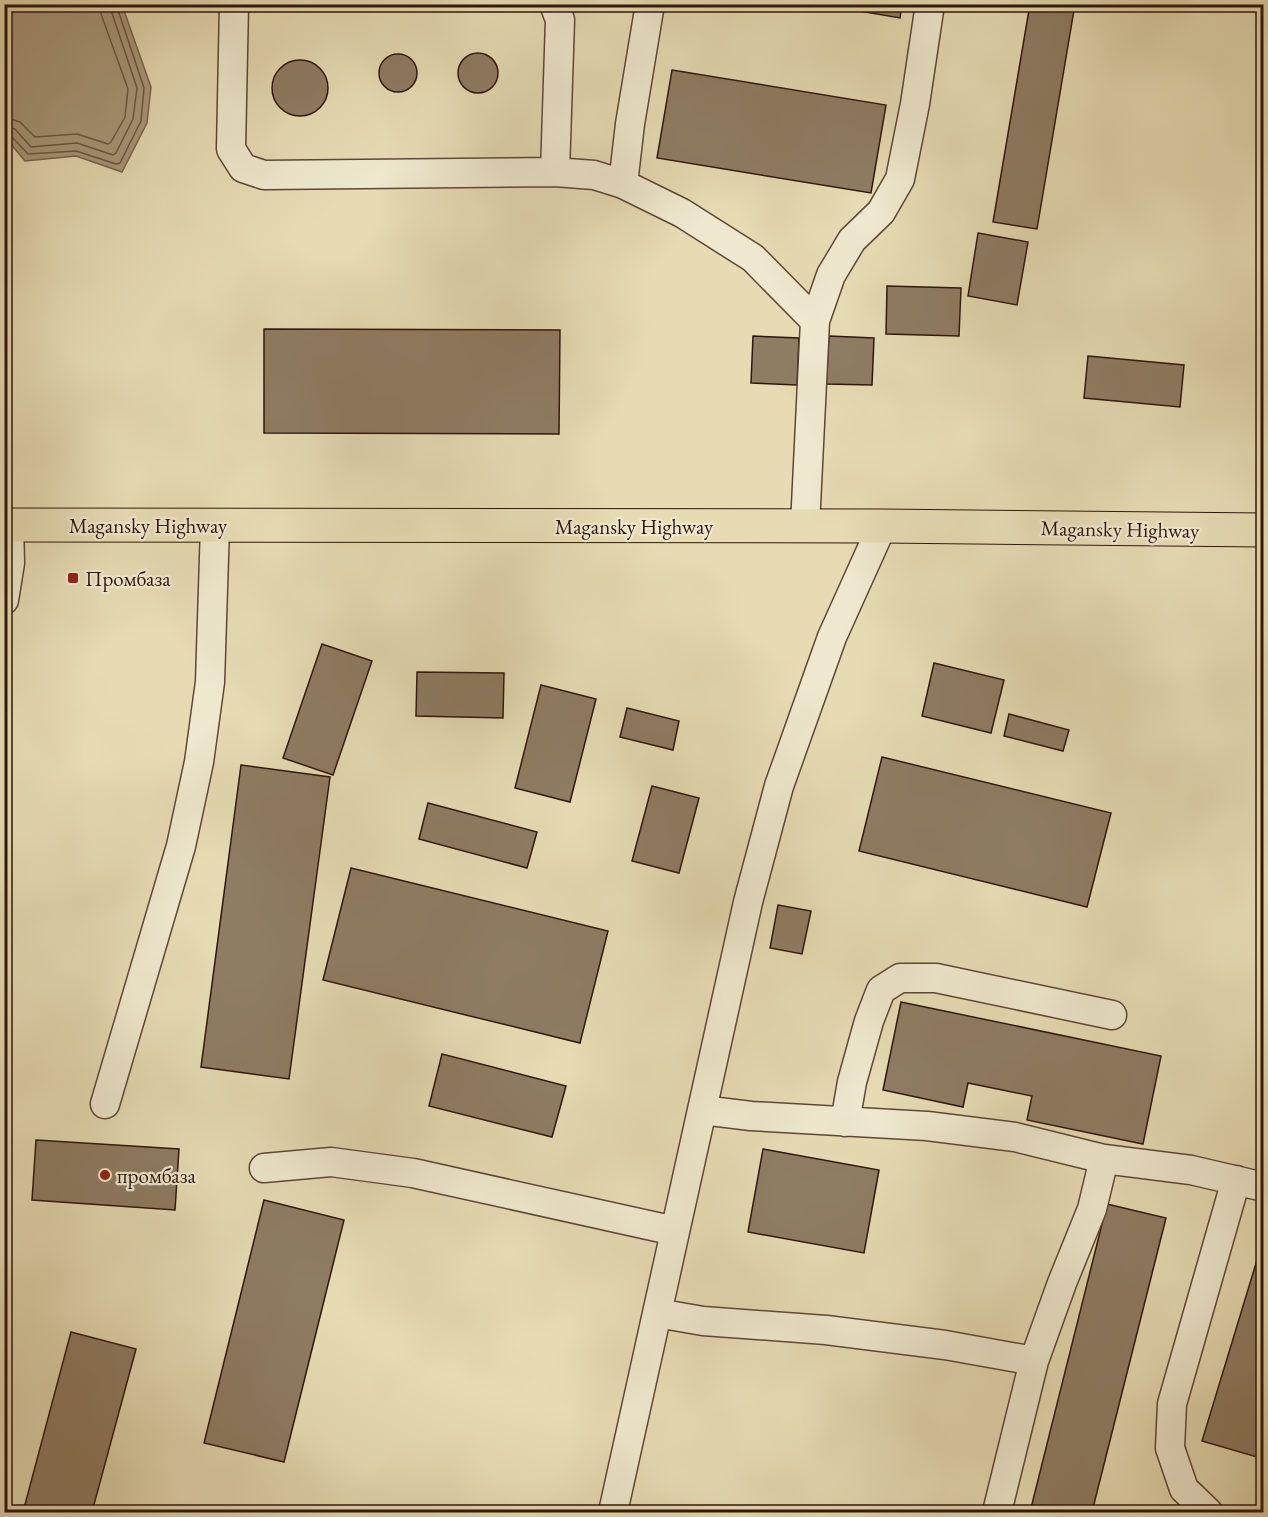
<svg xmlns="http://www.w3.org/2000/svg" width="1268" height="1517" font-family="'EB Garamond',serif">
<rect width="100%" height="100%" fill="#e6dbb3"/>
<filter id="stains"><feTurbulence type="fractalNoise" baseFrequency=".00333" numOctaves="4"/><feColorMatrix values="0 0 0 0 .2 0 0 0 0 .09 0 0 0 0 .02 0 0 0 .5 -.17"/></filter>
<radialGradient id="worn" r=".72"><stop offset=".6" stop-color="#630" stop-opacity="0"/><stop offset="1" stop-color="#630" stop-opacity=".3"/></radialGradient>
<path fill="#a8987a" stroke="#78644e" stroke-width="1.5" d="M4 5H122L151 87 147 123 122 172 76 156 25 161 5 137Z"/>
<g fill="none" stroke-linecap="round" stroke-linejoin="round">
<path stroke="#6c5743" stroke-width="1.5" d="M4 117 20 122 35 137 77 134 108 144 111 142 125 117 128 89 101 14 100 4
M4 126 15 129 31 147 77 143 113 155 116 153 133 119 137 88 109 4
M4 134 11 136 28 154 76 151 116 164 120 163 141 121 144 88 116 4"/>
</g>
<path fill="#8e7c63" stroke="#2f160c" stroke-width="1.5" d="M818 4H902L900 18Z
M1030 4H1075L1037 229 993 222Z
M458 73a20 20 0 1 1 40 0a20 20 0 1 1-40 0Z
M379 73a19 19 0 1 1 38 0a19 19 0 1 1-38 0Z
M272 88a28 28 0 1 1 56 0a28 28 0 1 1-56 0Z
M672 70 886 105 871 193 657 158Z
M978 233 1028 242 1017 305 968 296Z
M887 286 961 288 959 336 886 334Z
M264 329 560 330 559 434 264 433Z
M753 336 799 338 797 385 751 383Z
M829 336 874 338 872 385 826 384Z
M1088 356 1184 365 1180 407 1084 398Z
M322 644 372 661 333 775 283 758Z
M934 663 1004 680 991 733 922 716Z
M417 672 504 673 503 718 416 716Z
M541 685 596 699 570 802 515 788Z
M627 708 679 721 673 750 620 737Z
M1009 714 1069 730 1063 751 1004 736Z
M882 757 1111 813 1087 907 859 851Z
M241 765 330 777 289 1079 201 1067Z
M652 786 699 798 679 873 632 861Z
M428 803 537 832 527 868 419 839Z
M351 868 608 931 580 1043 323 980Z
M778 905 811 911 802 954 770 948Z
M901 1002 1161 1056 1143 1144 1027 1120 1032 1096 968 1083 963 1107 883 1090Z
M442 1054 566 1086 552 1137 429 1106Z
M36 1140 179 1149 175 1210 32 1200Z
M763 1149 879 1170 864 1253 748 1232Z
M264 1200 344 1220 284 1462 204 1443Z
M1107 1204 1166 1218 1092 1512H1030Z
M1264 1237V1459L1202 1441Z
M71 1332 136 1349 92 1512H23Z"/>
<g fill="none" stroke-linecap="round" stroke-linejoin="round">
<g stroke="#5d4736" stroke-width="31">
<path id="minor" d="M234 4 231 149 243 168 264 175 555 172 594 175 623 184
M554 4 560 20 555 172
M650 4 630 124 623 184 682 213 753 258 815 321 805 526
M815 321 831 275 852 240 881 212 900 179 915 104 930 4
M4 600 10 563 9 525
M105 1104 181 846 199 762 210 682 215 526
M702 1110 751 1116 927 1126 1015 1137 1104 1159 1191 1170 1264 1187
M845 1122 852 1082 869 1021 881 990 900 978H936L1112 1015
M264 1168 331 1162 413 1173 675 1231
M657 1313 703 1321 826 1330 945 1345 1034 1361
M613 1512 748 902 779 786 832 637 882 526
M997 1512 1034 1361 1062 1283 1092 1209 1104 1159
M1208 1512 1184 1489 1170 1448 1172 1404 1236 1180"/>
</g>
<g stroke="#2f160c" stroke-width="35">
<path id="major" d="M4 525 882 526 1264 530"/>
</g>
<use href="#minor" stroke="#efe8ce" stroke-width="28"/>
<use href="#major" stroke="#e6dbb3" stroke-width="33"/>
</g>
<g fill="#8f2418" stroke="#efe8ce" stroke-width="2">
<rect x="67" y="572" width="12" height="12" rx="3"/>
<circle cx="105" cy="1175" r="6"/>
</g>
<g text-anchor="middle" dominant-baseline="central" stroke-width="4.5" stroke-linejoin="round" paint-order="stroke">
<g font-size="21" fill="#2f160c" stroke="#efe8ce">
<text x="148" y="525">Magansky Highway</text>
<text x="634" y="526">Magansky Highway</text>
<text transform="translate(1120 529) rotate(1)">Magansky Highway</text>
</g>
<g font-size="21" fill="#2f160c" stroke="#efe8ce" text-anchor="start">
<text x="85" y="578">Промбаза</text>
<text x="117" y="1175">промбаза</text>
</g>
</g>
<rect width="1268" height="1517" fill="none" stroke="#e6dbb3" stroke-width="24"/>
<rect x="6" y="6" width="1256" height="1505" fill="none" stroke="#2f160c" stroke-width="3"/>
<rect x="12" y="12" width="1244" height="1493" fill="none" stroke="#2f160c" stroke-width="1.5"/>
<rect width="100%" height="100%" filter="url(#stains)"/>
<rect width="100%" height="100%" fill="url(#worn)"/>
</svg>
